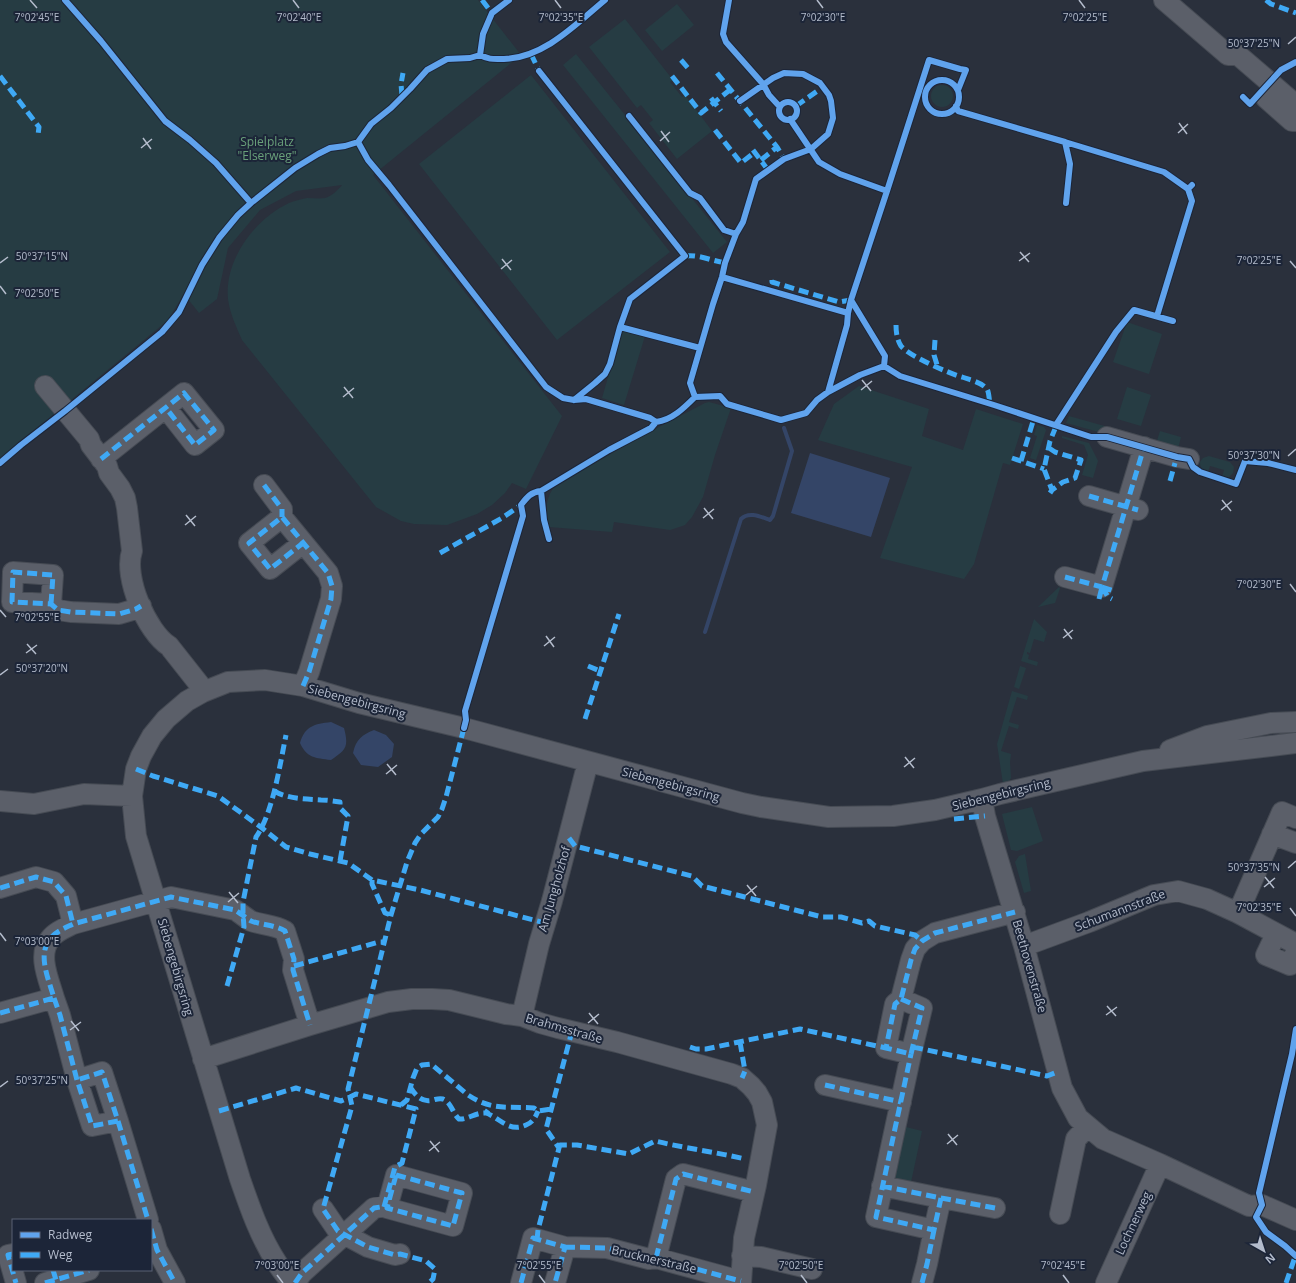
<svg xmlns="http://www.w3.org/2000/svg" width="1296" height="1283" font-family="'Open Sans',sans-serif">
<rect width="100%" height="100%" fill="#2a303c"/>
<path fill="#263c43" d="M0 0H478L521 55 373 175 562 416 526 489 512 483 505 493 492 505 477 514 447 525 414 524 401 521 376 507 242 340C236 326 230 314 228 299 224 260 255 219 289 203 294 201 301 199 307 198 313 198 319 199 325 198 331 197 339 189 342 185L296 191 260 210 228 248 217 299 199 313 184 294 167 321 20 442 0 460Z
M677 4 694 25 662 51 645 30Z
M625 19 673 80 670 82 682 97 685 95 712 131 677 159 649 123 653 120 641 105 637 108 589 47Z
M576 54 727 242 713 253 563 65Z
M531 75 670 252 557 340 419 164Z
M931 96a11 11 0 1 1 22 0a11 11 0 1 1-22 0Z
M1127 322 1162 334 1149 374 1113 362Z
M622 329 645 336 624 405 602 398Z
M859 386 929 409 922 436 963 450 976 409 1023 424 1010 465 1003 463 974 564 964 579 880 558 912 467 818 440 834 404Z
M1127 387 1151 395 1141 426 1117 419Z
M709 402 731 408 715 455 703 497 692 517 685 525 670 530 614 522 612 532 549 527C545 512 545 497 556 485L642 436 705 403Z
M1069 416 1108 427 1106 434 1066 423Z
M1037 425 1044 427 1046 430 1036 460 1030 458 1037 436 1034 435Z
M1160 431 1181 437 1177 453 1155 447Z
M1062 436 1089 443 1098 461 1093 478 1082 475 1088 455 1084 445 1062 438Z
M1209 456 1230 462 1234 467 1233 473 1229 477H1222L1224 470 1210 466 1208 472C1202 470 1200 468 1200 462L1203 458Z
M1059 587 1060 588 1055 603 1038 607Z
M1034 619 1047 632 1044 642 1034 639 1030 653 1027 652V654L1029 655 1028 659 1038 662 1037 666 1021 661Z
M1020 666 1026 668 1019 689 1014 687Z
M1012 691 1028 696 1027 700 1017 697 1009 722 1019 725 1018 729 1009 726 1001 751 1011 754 1010 762 1011 778 1008 782 1003 784 997 744Z
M1032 807 1043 841 1017 851 1011 850 1002 814Z
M1025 854 1031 891 1024 893 1015 862 1019 856Z
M906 1127 922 1131 910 1187 890 1177 900 1130Z"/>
<path fill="#344567" d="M810 453 890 478 871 537 791 513Z
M331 722 344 728C349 747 346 750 331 760 315 758 307 758 300 743 305 726 314 724 331 722Z
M374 730 386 735 394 744 392 757 378 767 361 765 353 753C356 739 362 735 374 730Z"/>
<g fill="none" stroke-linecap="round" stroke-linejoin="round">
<path stroke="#344567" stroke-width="4" d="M705 632 741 519C749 511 761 517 770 520L773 516 792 451 784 428"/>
<g stroke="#464b54" stroke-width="22">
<path id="minor" d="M1164 0 1228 55H1238L1296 105
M1266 98 1292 121H1296
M45 386 89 439 91 445 107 466 109 473 120 488 125 498 127 508 132 551C123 577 147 632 169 646L199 684 203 692
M1107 437 1177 457 1189 459
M101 459 184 393 214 430 195 445 166 408
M264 485 282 509V517
M1089 496 1138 510
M1065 577 1102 587 1144 447
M51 604 53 575 13 572 12 602 51 604 58 610 71 612 119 614 136 609 141 606
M303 686 309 672 331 599 332 586 328 573 282 517 249 543 270 569 303 543
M1170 750 1207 736 1271 723 1296 722
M982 799 985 816 1024 946 1062 1088 1078 1118 1103 1139 1160 1164 1249 1206 1262 1205 1296 1220
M0 801 34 804 84 794 132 796
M1272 834 1296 843
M0 888 36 877 54 882 66 896 73 924
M1238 913 1282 812 1296 818
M1276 934 1266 955 1290 965 1296 952
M1024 946 1089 922 1154 895 1178 891 1207 899 1238 913 1296 944
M54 998 60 1015 77 1080 92 1126 118 1121 102 1072 77 1080
M901 999 922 1008 911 1054 886 1048 895 1004 901 999 911 960 915 949 922 941 935 933 1015 912
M0 1013 54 998C49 980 37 955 50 939 55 932 65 928 73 924L171 897 235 910C240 913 246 918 251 921 262 925 275 925 285 931L294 959 293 970 310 1025
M522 1016 539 944 552 901 588 762
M203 1059 310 1025 388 1002 412 999H432L449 1000 506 1014 522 1016 540 1023 558 1028 617 1042 732 1074 742 1078 751 1086 757 1093 762 1102 767 1125 756 1185 744 1238 741 1283
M825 1085 901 1102
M118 1121 148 1220
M396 1175 462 1193 453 1226 387 1208Z
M882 1186 941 1198 934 1230 876 1217 911 1054
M941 1198 995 1208
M323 1209 338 1231 368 1247 395 1255 400 1254
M1060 1214 1076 1139 1087 1127
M151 1229 157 1250 175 1283
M565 1247 607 1248 649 1259 656 1258 733 1279 741 1281
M13 1254 8 1255 16 1283
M742 1256 761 1257 812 1269
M656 1258 676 1179 683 1174 754 1192
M45 1283 89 1270
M292 1283C287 1277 281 1270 277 1263 260 1237 250 1208 240 1179L136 836 132 796 136 769 141 756 152 736 166 719 187 701 203 692 228 682 265 680 303 686 359 703 464 728 742 803 761 807 829 817 893 816 935 810 982 799 1000 794 1143 761 1296 743
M295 1283 302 1273 374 1208 387 1206
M521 1283 533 1238 565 1247 555 1283
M922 1283 927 1264 934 1230
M1106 1283 1160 1164"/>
</g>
<use href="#minor" stroke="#5b5f69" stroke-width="20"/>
<path stroke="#3fa9f5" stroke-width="5" stroke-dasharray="10 5" stroke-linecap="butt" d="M482 0 492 13
M1266 0 1271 4 1296 13
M531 54 540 73
M681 60 688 68
M717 73 777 147 784 159
M0 76 39 127 38 135
M672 76 701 113 731 89
M402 96 401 84 403 73
M711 98 721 111
M796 106 823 87
M715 130 741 163 755 152
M753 150 768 170
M761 160 777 147
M685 256C700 254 713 262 728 263
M772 280V282L839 302 851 300
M896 325C896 332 897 340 901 346 909 356 948 373 962 377 970 380 981 382 987 389 989 392 989 399 990 404
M935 340 934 355 938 368
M1049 448 1055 452 1081 460 1075 478 1063 482 1052 490
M1012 458 1044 469
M101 459 184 393 214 430 195 445 166 408
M1021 461 1034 418
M1170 481 1175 463
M264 485 282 509V517
M1050 493 1052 490 1044 469 1050 441 1057 424
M1089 496 1138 510
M440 553 502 518 521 505
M1065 577 1102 587 1144 447
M1102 587 1108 597 1112 599
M1102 587 1114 591
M1099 599 1102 587
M51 604 53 575 13 572 12 602 51 604 58 610 71 612 119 614 136 609 141 606
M588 666 600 671
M303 686 309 672 331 599 332 586 328 573 282 517 249 543 270 569 303 543
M585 719 619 614
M136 769 153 776 218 796 262 828 286 847 310 854 348 863 372 880 420 890 545 923
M274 791C288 799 305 799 321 800 327 800 334 801 340 802V808L348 816 340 861
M954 819 985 816
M569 838 575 846 692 876 702 886 822 917H841L862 923 869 921 875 926 915 935 922 941
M372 880V884L385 913 391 915
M0 888 36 877 54 882 66 896 73 924
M294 966 379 942H385
M227 986 244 927 243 914V902L256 837C273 813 280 764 286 735
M54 998 60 1015 77 1080 92 1126 118 1121 102 1072 77 1080
M901 999 922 1008 911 1054 886 1048 895 1004 901 999 911 960 915 949 922 941 935 933 1015 912
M0 1013 54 998C49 980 37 955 50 939 55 932 65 928 73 924L171 897 235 910C240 913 246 918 251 921 262 925 275 925 285 931L294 959 293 970 310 1025
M740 1042 745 1071 742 1078
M690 1047 696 1049H706L800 1029 886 1048
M913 1047 1047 1076 1057 1072
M825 1085 901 1102
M410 1087C416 1096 422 1103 433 1100 437 1099 439 1098 443 1099 451 1102 453 1114 459 1119 467 1120 476 1112 486 1113
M401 1105 407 1100 413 1078 417 1068 422 1065 431 1064 468 1095C492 1111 507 1106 534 1108L538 1111 551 1109
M488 1110 486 1113C500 1118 509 1133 526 1125 533 1122 535 1118 538 1111
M219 1111 296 1088 341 1101 350 1097 352 1106 323 1209 338 1231 368 1247 395 1255 400 1254 426 1261 435 1269 433 1279 429 1283
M118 1121 148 1220
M559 1148 560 1145H577L629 1154 655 1141C684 1148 715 1152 745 1159
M396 1175 462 1193 453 1226 387 1208Z
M882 1186 941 1198 934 1230 876 1217 911 1054
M941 1198 995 1208
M384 1207 395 1167 402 1163 416 1109 356 1094 350 1097 348 1089 391 915 407 862 415 843 421 834 438 817 442 809 446 797 465 724
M151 1229 157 1250 175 1283
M537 1240 538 1230 559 1148 546 1129 572 1031
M565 1247 607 1248 649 1259 656 1258 733 1279 741 1281
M13 1254 8 1255 16 1283
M656 1258 676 1179 683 1174 754 1192
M53 1270 56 1280
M45 1283 89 1270
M295 1283 302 1273 374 1208 387 1206
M521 1283 533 1238 565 1247 555 1283
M922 1283 927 1264 934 1230
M1286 1283 1296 1254"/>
<g stroke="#1c2538" stroke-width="8">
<path id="cycleway" d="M65 0 101 41 165 121 190 140 216 163 251 203
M509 0 492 13 483 34 480 55C490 60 493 59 504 59 544 58 576 24 605 0
M729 0 723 34 726 42 763 84 769 95 780 107
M539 71 685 256 630 299 620 327 610 364 605 374 595 383 574 400
M925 97a17 17 0 1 1 34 0a17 17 0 1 1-34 0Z
M1243 97 1250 104 1281 70 1296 62
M779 111a9 9 0 1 1 18 0a9 9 0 1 1-18 0Z
M956 106 958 111 1065 142 1070 164 1066 203
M629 116 690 193 700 198 724 230 736 234
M790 119 819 162 840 174 887 191 929 60 960 69 966 70 958 90
M358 142 371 124 391 108 410 89 427 70 447 59 470 58 480 55
M1065 142 1164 172 1188 189 1192 185
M722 277 848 313 851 300
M1157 316 1192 201 1188 189
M620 327 700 348
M884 366 885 356 851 300 887 191
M828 392 847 325 848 313
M695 397 690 383 713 304 722 277 725 263 736 234 743 222 756 179 784 159 811 149 828 134 833 118 831 101 829 95 820 83 803 74 784 73 773 78 740 101
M1056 425 1116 332 1134 310 1173 321
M0 463 21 445 65 411 162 332 179 312 202 265 219 238 238 215 251 203 295 168 318 154 330 148 345 146 358 142 368 160 389 185 546 387 563 398 574 400 586 399 650 418 656 422C672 420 684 408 695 397L720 396 727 404 781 420 788 418 806 413 817 400 828 392 860 375 884 366 900 376 994 405 1091 437H1107L1177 457 1189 459 1193 467 1200 472 1236 484 1245 461 1268 463 1296 470
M549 539 544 520 541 491 609 450 651 428 656 422
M464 728 466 720 465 711 523 516 521 505C527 497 531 492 541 491
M1296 1029 1292 1054 1259 1193 1262 1205 1256 1217 1266 1232 1285 1246 1296 1256"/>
</g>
<use href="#cycleway" stroke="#60a3ed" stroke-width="6"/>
</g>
<path fill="none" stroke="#b4bccc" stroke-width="1.5" d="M30 0 37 8M293 0 299 8M555 0 561 8M817 0 823 8M1079 0 1085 8M1288 44 1296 37M1179 123 1187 134M661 131 669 142M1178 133 1188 124M143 138 151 149M660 141 670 132M141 148 152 139M1020 252 1029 262M502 259 511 270M1019 261 1030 253M1290 261 1296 268M0 263 8 257M501 269 512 260M0 286 6 294M862 380 871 391M344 387 353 398M861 390 872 381M343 397 354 388M1288 456 1296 449M1222 500 1231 511M704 508 713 519M1221 510 1232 501M186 515 195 526M703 518 714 509M185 525 196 516M1290 584 1296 592M0 610 6 617M1064 629 1072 639M546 636 554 647M1063 638 1073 630M27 644 36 654M544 646 555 637M26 653 37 645M0 675 8 669M905 757 914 768M387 764 396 775M904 767 915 758M386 774 397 765M1288 868 1296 861M1265 877 1274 888M747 885 756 896M1264 887 1275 878M229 892 238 903M746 895 757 886M228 902 239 893M1290 908 1296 916M0 933 6 941M1107 1006 1116 1016M589 1013 598 1024M1106 1015 1117 1007M71 1021 79 1031M588 1023 599 1014M70 1030 81 1022M0 1087 8 1081M948 1134 957 1145M430 1141 439 1152M947 1144 958 1135M429 1151 440 1142M277 1275 283 1283M539 1275 545 1283M801 1275 807 1283M1063 1275 1069 1283"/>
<g text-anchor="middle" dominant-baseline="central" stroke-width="4" stroke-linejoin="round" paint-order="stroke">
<g font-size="12" fill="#69a07a" stroke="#1c2538">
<text x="267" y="141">Spielplatz<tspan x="267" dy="14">"Elserweg"</tspan></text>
</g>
<g font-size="12" fill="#b4bccc" stroke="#1c2538">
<text transform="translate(357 701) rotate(15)">Siebengebirgsring</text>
<text transform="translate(671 784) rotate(15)">Siebengebirgsring</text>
<text transform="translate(1001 794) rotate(-14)">Siebengebirgsring</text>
<text transform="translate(554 889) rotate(-74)">Am Jungholzhof</text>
<text transform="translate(1120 910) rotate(-21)">Schumannstraße</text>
<text transform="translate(1030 966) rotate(74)">Beethovenstraße</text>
<text transform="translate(176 967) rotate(74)">Siebengebirgsring</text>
<text transform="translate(564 1028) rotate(16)">Brahmsstraße</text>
<text transform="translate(1133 1223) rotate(-65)">Lochnerweg</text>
<text transform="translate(654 1259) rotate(13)">Brucknerstraße</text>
</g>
</g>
<g font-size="10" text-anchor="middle" fill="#b4bccc" stroke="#1c2538" stroke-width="4" stroke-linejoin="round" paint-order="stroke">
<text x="37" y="21">7°02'45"E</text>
<text x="299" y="21">7°02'40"E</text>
<text x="561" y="21">7°02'35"E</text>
<text x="823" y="21">7°02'30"E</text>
<text x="1085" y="21">7°02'25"E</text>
<text x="1254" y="47">50°37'25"N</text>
<text x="42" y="260">50°37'15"N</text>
<text x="1259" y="264">7°02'25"E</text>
<text x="37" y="297">7°02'50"E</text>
<text x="1254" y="459">50°37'30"N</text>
<text x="1259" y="588">7°02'30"E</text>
<text x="37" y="621">7°02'55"E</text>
<text x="42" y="672">50°37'20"N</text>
<text x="1254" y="871">50°37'35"N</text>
<text x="1259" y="911">7°02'35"E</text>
<text x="37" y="945">7°03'00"E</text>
<text x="42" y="1084">50°37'25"N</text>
<text x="277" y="1269">7°03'00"E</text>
<text x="539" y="1269">7°02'55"E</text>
<text x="801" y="1269">7°02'50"E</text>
<text x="1063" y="1269">7°02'45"E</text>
</g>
<rect x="12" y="1219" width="140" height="52" fill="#1c2538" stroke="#596173"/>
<rect x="20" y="1232" width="20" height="6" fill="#60a3ed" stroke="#596173"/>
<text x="48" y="1239" font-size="12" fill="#b4bccc">Radweg</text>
<rect x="20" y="1252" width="20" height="6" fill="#3fa9f5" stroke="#596173"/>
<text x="48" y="1259" font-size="12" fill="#b4bccc">Weg</text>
<g transform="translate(1264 1251) rotate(141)" stroke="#1c2538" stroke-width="3" paint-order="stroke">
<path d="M0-3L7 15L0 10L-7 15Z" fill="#b4bccc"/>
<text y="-6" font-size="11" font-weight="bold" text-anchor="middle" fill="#b4bccc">N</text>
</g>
</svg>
